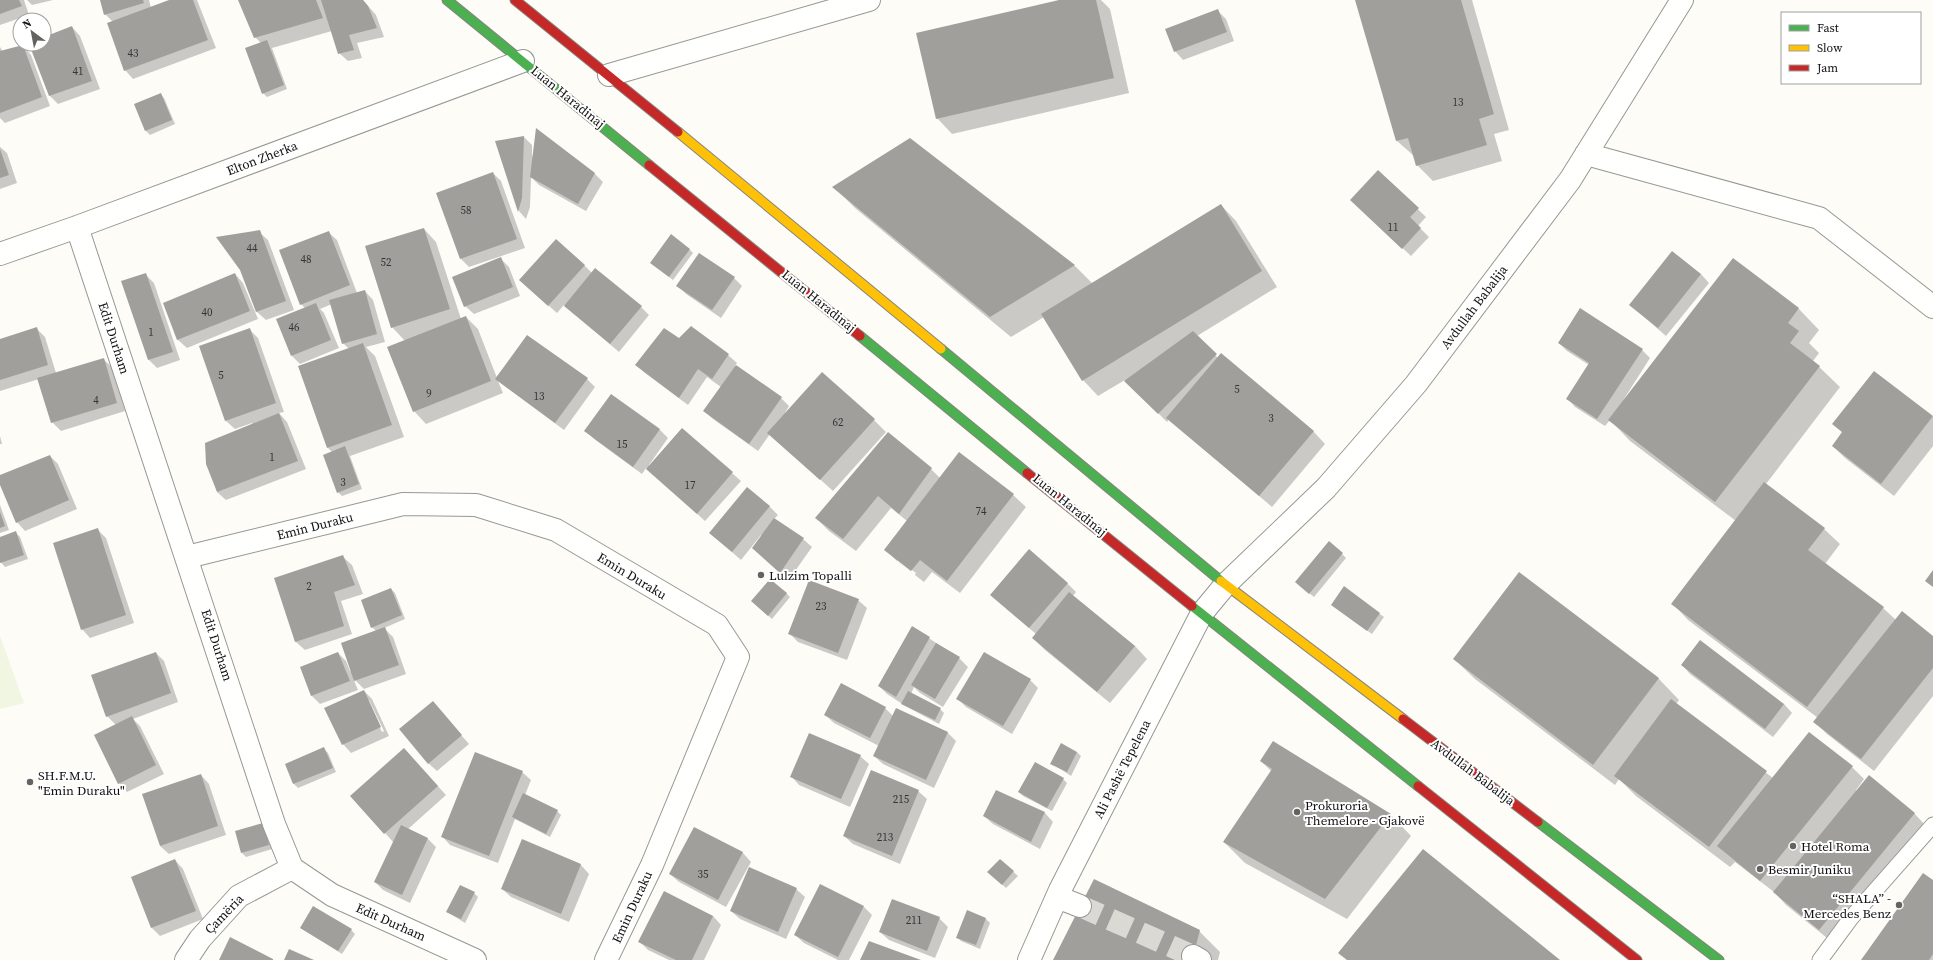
<svg xmlns="http://www.w3.org/2000/svg" width="1933" height="960" font-family="'Source Serif 4',serif">
<rect width="100%" height="100%" fill="#fdfcf7"/>
<path fill="#f0f6e1" d="M0 636 24 703 0 709Z"/>
<path fill="#0003" fill-rule="evenodd" d="M0 0H24L29 15 0 25Z
M27 0H53L32 5Z
M101 0H149L151 8 171 0H197L216 48 133 79 125 70 113 22 105 14Z
M239 0H363L376 15 384 37 357 43 362 58 348 61 339 53 332 31 272 48 287 89 267 97 263 93 261 43 255 37Z
M1063 0H1101L1110 9 1129 93 952 134 937 118Z
M1356 0H1472L1509 130 1494 134 1502 161 1433 181 1417 165 1414 156 1397 141Z
M1218 11 1226 19 1234 41 1183 60 1175 51Z
M72 27 80 36 100 89 58 104 50 96 31 44H44V38Z
M23 46 31 55 50 106 5 123 0 118V47L3 52Z
M160 94 164 98 175 124 150 135 146 131 135 105Z
M524 137 532 145V156L594 173 603 182 586 211 539 185 531 177 530 207 526 219 519 211 496 142Z
M910 139 1075 266 1093 284 1221 205 1236 221 1277 287 1197 336 1218 358 1313 431 1325 444 1272 507 1169 419 1167 422 1125 380 1098 396 1083 380 1044 317 1011 337 855 208 834 187Z
M0 147 7 153 17 183 0 189Z
M1378 171 1426 217 1418 226 1429 237 1411 256 1360 208Z
M493 173 501 181 525 248 469 267 461 259 437 193Z
M424 229 436 242 461 319 466 317 478 329 497 378 587 379 595 387 564 430 498 381 503 393 426 424 414 411 405 341 392 327Z
M259 232 268 240 294 310 266 320 257 312 241 270Z
M328 232 337 240 357 293 365 291 373 300 385 342 366 347 375 356 404 437 350 456 362 489 342 496 338 492 332 452 328 448 349 349 343 343 332 304 320 309 324 313 339 348 300 364 292 356 306 309 301 304Z
M689 249 693 253 673 280 655 266Z
M500 258 509 267 520 296 474 314 465 306Z
M1733 259 1799 309 1819 330 1809 343 1819 353 1813 361 1840 387 1766 484 1824 529 1840 544 1825 564 1883 608 1896 620 1933 637V696L1874 771 1827 734 1815 722 1818 718 1688 620 1673 604 1736 521 1630 441 1610 420 1605 426 1575 407 1567 398 1589 365 1567 351 1559 343 1642 350 1650 358 1624 399 1625 400Z
M584 265 592 273 641 307 649 315 619 352 564 305 557 313 529 288Z
M145 274 154 283 180 360 157 368 149 360 122 282Z
M235 274 243 283 258 319 187 348 178 340 164 303Z
M1701 274 1709 283 1666 336 1630 305Z
M734 278 742 286 721 318 686 294 678 286Z
M36 328 45 337 56 373 103 359 112 367 125 411 61 431 52 422 39 379 0 391V340Z
M249 329 258 338 284 412 279 413 287 422 306 469 226 500 217 492 253 425 252 423 235 429 226 421 200 346Z
M679 339 728 355 737 363 735 366 781 398 789 406 785 413 786 414 874 420 886 432 833 491 770 434 758 451 713 419 704 411 721 387 707 377 688 405 645 373 636 365Z
M1874 372 1933 417V446L1894 496 1845 458 1833 446 1843 433 1834 424Z
M611 395 660 430 668 438 649 465 650 466 682 429 741 481 705 521 646 468 642 474 594 439 586 431Z
M0 436 2 444H0Z
M50 456 58 464 77 509 25 531 17 522 0 483V476Z
M931 469 940 478 1013 495 1026 507 960 593 932 572 924 582 898 562 885 549 907 521 891 508 856 551 829 531 816 518ZM897 559 916 573 915 575 897 561Z
M0 505 9 530 0 533Z
M769 506 778 515 774 519 803 539 812 547 788 581 762 556 761 535 741 560 710 533Z
M97 529 106 538 134 623 90 638 82 629Z
M16 533 20 537 28 559 5 567 0 561V538Z
M1342 554 1346 558 1314 597 1300 586Z
M343 557 352 565 363 594 341 601 352 634 305 650 296 642 275 579Z
M1519 574 1659 679 1679 700 1676 704 1773 778 1809 733 1852 767 1864 779 1856 790 1857 791 1914 813 1926 826 1832 942 1786 905 1774 892 1735 862 1730 867 1636 796 1619 779 1615 785 1475 679 1454 659Z
M1067 583 1076 592 1073 596 1135 646 1147 659 1110 703 1045 650 1033 638 1036 634 991 595Z
M1344 588 1384 617 1372 634 1336 608Z
M391 589 395 593 405 619 384 628 393 637 406 674 364 689 353 678 358 690 320 704 312 696 301 667 338 653 346 661 350 671H352L376 631 372 627Z
M786 593 790 597 772 619 756 605Z
M858 600 867 608 847 660 798 642 789 633Z
M912 627 959 658 968 667 943 707 920 693 914 687 911 694 940 709 944 713 939 724 907 707 887 694 879 686Z
M156 653 164 661 178 702 133 719 140 726 164 774 127 792 119 783 116 725 107 716Z
M1682 665 1784 704 1792 713 1773 737 1690 674Z
M1030 680 1038 688 1012 734 966 707 958 699Z
M364 691 372 699 389 736 351 753 343 744ZM367 700H369L384 731 382 732Z
M433 703 469 744 437 771 428 763Z
M885 708 893 716 896 709 948 733 956 741 934 788 883 764 874 756 879 746 834 723 825 715Z
M1273 742 1391 815 1411 836 1347 919 1245 863 1224 842 1272 772 1261 761Z
M324 749 328 753 336 772 298 788 294 784 286 765Z
M404 749 446 795 407 830 428 839 436 847 410 903 383 890 375 882 394 843 352 796Z
M1077 752 1081 756 1071 776 1051 763Z
M860 756 869 764 850 807 799 785 791 776Z
M522 772 531 780 525 795 557 811 561 815 550 837 515 819 498 863 450 845 442 836Z
M201 775 209 784 226 835 169 854 160 846Z
M1063 779 1067 783 1052 811 1023 796 1019 792Z
M918 791 927 799 900 864 853 844 844 836Z
M996 791 1045 813 1053 822 1040 849 993 824 984 816Z
M695 828 743 853 751 862 726 907 679 882 670 874Z
M267 829 272 849 246 857 242 853Z
M523 841 581 865 589 874 569 922 511 897 502 889Z
M175 860 183 869 203 919 160 936 152 928Z
M1000 860 1018 876 1006 888 989 872Z
M1933 881V960H1862Z
M796 889 805 897 786 939 740 919 731 911Z
M664 892 713 916 721 925 704 960H669L648 950 639 941Z
M474 893 478 897 465 923 447 912Z
M864 907 872 915 849 960H838L804 943 795 935Z
M967 912 986 919 990 923 980 949 961 941 957 937Z
M939 918 948 927 935 958 889 940 880 932Z
M301 928 351 930 355 934 342 954Z
M1199 931 1220 952 1218 960H1054Z"/>
<path fill="#a19f9c" d="M0 0H19L22 6 0 14Z
M100 0H143L144 3 104 15Z
M169 0H193L208 40 124 71 107 23Z
M238 0H316L323 18 254 38Z
M321 0H363L368 6 377 28 349 35 354 50 338 54Z
M1059 0H1096L1114 78 936 119 916 33Z
M1355 0H1461L1494 114 1479 119 1487 145 1416 166 1408 138 1396 141Z
M1218 9 1227 32 1174 52 1165 29Z
M72 26 92 81 49 96 29 44H44V37Z
M267 40 284 85 262 94 245 48Z
M23 45 42 97 0 113V51Z
M161 93 172 120 145 131 134 104Z
M536 128 595 173 578 204 530 177Z
M524 136 522 198 518 212 495 141Z
M910 138 1075 265 990 317 832 187Z
M0 149 9 175 0 178Z
M1378 170 1419 208 1410 217 1421 228 1402 249 1350 200Z
M493 172 517 239 460 259 436 193Z
M1221 204 1262 271 1082 381 1041 314Z
M424 228 450 309 391 328 365 246Z
M260 230 286 301 256 312 240 270 216 237Z
M329 231 350 285 300 305 279 250Z
M671 234 690 249 669 277 650 263Z
M556 239 585 265 548 306 519 280Z
M1672 251 1701 274 1658 328 1629 305Z
M699 253 735 277 712 310 676 286Z
M501 257 513 287 464 307 452 277Z
M1733 258 1799 308 1788 323 1799 331 1790 343 1820 366 1715 502 1608 420Z
M595 268 642 306 610 344 564 306Z
M146 273 173 352 148 360 121 281Z
M235 273 250 311 177 340 163 303Z
M365 290 377 334 342 344 329 300Z
M316 303 331 340 291 356 276 319Z
M1580 308 1643 349 1597 419 1566 399 1589 363 1558 343Z
M466 316 491 381 413 412 387 347Z
M691 326 729 354 712 379 698 369 679 398 635 365 664 328 679 338Z
M37 327 48 365 0 380V339Z
M250 328 276 403 225 421 199 346Z
M1193 331 1217 354 1158 414 1124 381Z
M527 335 588 378 555 423 495 379Z
M363 343 392 425 327 448 298 366Z
M1221 353 1314 431 1259 496 1166 418Z
M104 358 117 403 51 423 37 378Z
M736 365 782 397 749 444 703 411Z
M1874 371 1933 416 1881 484 1832 446 1842 432 1832 424Z
M822 372 875 419 820 480 767 433Z
M611 394 660 429 633 467 584 431Z
M279 413 298 461 217 492 206 464 205 443Z
M682 428 733 472 697 514 646 469Z
M888 432 932 468 899 514 878 496 843 539 815 518Z
M345 446 359 484 337 493 323 455Z
M959 452 1014 494 947 581 920 560 911 571 884 550Z
M50 455 69 500 16 523 0 485V475Z
M1764 482 1825 528 1808 550 1884 607 1807 707 1671 604Z
M747 487 770 506 732 552 709 533Z
M0 512 5 526 0 528Z
M774 518 804 538 780 573 752 548Z
M98 528 126 615 81 630 53 543Z
M16 531 24 555 0 563V537Z
M1329 541 1343 553 1309 594 1295 582Z
M1029 549 1068 583 1029 628 990 595Z
M343 555 355 585 334 592 344 626 295 642 274 578Z
M1933 570V587L1925 581Z
M1519 572 1659 678 1593 765 1453 659Z
M770 579 787 593 768 616 751 601Z
M809 580 859 599 838 653 788 634Z
M1344 586 1380 613 1367 631 1331 605Z
M391 588 402 615 371 628 361 600Z
M1069 592 1135 646 1097 692 1032 638Z
M1902 611 1933 636V668L1861 759 1813 722Z
M912 626 930 637 896 697 878 686Z
M385 627 399 665 354 681 341 643Z
M1700 640 1784 704 1765 729 1681 665Z
M936 643 960 657 935 699 911 685Z
M156 652 171 693 106 717 91 675Z
M338 652 350 681 311 696 300 667Z
M984 652 1031 679 1003 726 956 699Z
M841 683 886 707 870 738 824 715Z
M364 690 381 727 342 745 324 708Z
M908 691 941 708 935 720 901 704Z
M1671 699 1767 771 1709 847 1614 776Z
M433 701 462 735 428 764 399 729Z
M896 708 948 732 926 780 873 756Z
M132 716 156 765 118 784 94 735Z
M1809 732 1853 766 1760 881 1717 846Z
M809 733 861 755 841 799 790 777Z
M1273 741 1391 814 1325 899 1223 842 1272 769 1260 761Z
M1061 743 1077 752 1067 772 1050 764Z
M324 747 333 768 293 784 285 764Z
M404 748 438 786 384 834 350 796Z
M475 752 523 771 489 856 441 837Z
M1035 762 1064 778 1047 808 1018 792Z
M871 770 919 790 892 856 843 836Z
M201 774 218 826 160 846 142 794Z
M1869 775 1915 813 1819 930 1773 892Z
M996 790 1045 812 1031 842 983 816Z
M523 793 558 810 546 834 512 817Z
M263 823 269 845 241 853 235 831Z
M401 825 428 838 402 895 374 882Z
M694 827 743 852 718 900 669 874Z
M522 839 581 864 561 914 501 889Z
M1423 849 1560 960H1347L1338 953Z
M175 859 196 911 151 928 131 877Z
M1000 859 1014 871 1002 885 987 872Z
M749 867 797 888 778 932 730 911Z
M1923 873 1933 880V954L1929 960H1861Z
M1094 879 1200 930 1192 960H1053Z
M820 884 864 906 838 957 794 935Z
M460 885 475 892 461 919 446 912Z
M664 891 713 916 692 960H676L638 942Z
M892 899 940 917 927 951 879 932Z
M313 906 352 929 338 951 300 928Z
M967 910 986 918 976 945 956 938Z
M230 937 273 959V960H219Z
M869 941 921 960H860Z
M289 949 314 960H284Z"/>
<g fill="none" stroke-linecap="round" stroke-linejoin="round">
<path stroke="#dad9d4" stroke-width="22" stroke-dasharray="22 11" stroke-linecap="butt" d="M1080 906 1193 956"/>
<g stroke="#979795" stroke-width="17">
<path id="lane" d="M1820 960 1851 918 1933 825"/>
</g>
<g stroke="#979795" stroke-width="24">
<path id="street" d="M609 75 869 0
M1586 154 1819 218 1933 307
M77 227 274 824 292 868 332 895 475 960
M0 254 77 227 523 61
M187 557 403 504 476 505 556 530 717 625 738 657 652 865 606 960
M1057 897 1080 906
M1193 956 1200 960
M186 960 200 939 239 896 292 868
M1029 960 1060 890 1202 613 1226 584 1326 488 1416 384 1570 180 1682 0"/>
</g>
<g stroke="#858482" stroke-width="11">
<path id="fast" d="M447 0 649 165
M860 336 1027 473
M941 349 1221 581
M1192 606 1418 786
M1538 822 1719 960"/>
</g>
<g stroke="#858482" stroke-width="11">
<path id="slow" d="M678 132 941 349
M1221 581 1403 719"/>
</g>
<g stroke="#858482" stroke-width="11">
<path id="jam" d="M515 0 678 132
M649 165 860 336
M1027 473 1192 606
M1403 719 1538 822
M1418 786 1637 960"/>
</g>
<use href="#lane" stroke="#fffffe" stroke-width="15"/>
<use href="#street" stroke="#fffffe" stroke-width="22"/>
<use href="#fast" stroke="#4caf50" stroke-width="9"/>
<use href="#slow" stroke="#ffc107" stroke-width="9"/>
<use href="#jam" stroke="#c62828" stroke-width="9"/>
</g>
<g fill="#646362" stroke="#fff" stroke-width="1.5">
<circle cx="761" cy="575" r="4"/>
<circle cx="30" cy="782" r="4"/>
<circle cx="1297" cy="812" r="4"/>
<circle cx="1793" cy="846" r="4"/>
<circle cx="1760" cy="869" r="4"/>
<circle cx="1899" cy="905" r="4"/>
</g>
<g text-anchor="middle" dominant-baseline="central" stroke-width="4" stroke-linejoin="round" paint-order="stroke">
<g font-size="11" fill="#353434">
<text x="133" y="53">43</text>
<text x="78" y="71">41</text>
<text x="1458" y="102">13</text>
<text x="466" y="210">58</text>
<text x="1393" y="227">11</text>
<text x="252" y="248">44</text>
<text x="306" y="259">48</text>
<text x="386" y="262">52</text>
<text x="207" y="312">40</text>
<text x="294" y="327">46</text>
<text x="151" y="332">1</text>
<text x="221" y="375">5</text>
<text x="1237" y="389">5</text>
<text x="429" y="393">9</text>
<text x="539" y="396">13</text>
<text x="96" y="400">4</text>
<text x="1271" y="418">3</text>
<text x="838" y="422">62</text>
<text x="622" y="444">15</text>
<text x="272" y="457">1</text>
<text x="343" y="482">3</text>
<text x="690" y="485">17</text>
<text x="981" y="511">74</text>
<text x="309" y="586">2</text>
<text x="821" y="606">23</text>
<text x="901" y="799">215</text>
<text x="885" y="837">213</text>
<text x="703" y="874">35</text>
<text x="914" y="920">211</text>
</g>
<g font-size="13" fill="#111" stroke="#fff">
<text transform="translate(568 97) rotate(39)">Luan Haradinaj</text>
<text transform="translate(262 158) rotate(-21)">Elton Zherka</text>
<text transform="translate(819 301) rotate(39)">Luan Haradinaj</text>
<text transform="translate(1474 307) rotate(-53)">Avdullah Babalija</text>
<text transform="translate(114 338) rotate(72)">Edit Durham</text>
<text transform="translate(1070 505) rotate(39)">Luan Haradinaj</text>
<text transform="translate(315 526) rotate(-14)">Emin Duraku</text>
<text transform="translate(632 576) rotate(31)">Emin Duraku</text>
<text transform="translate(217 645) rotate(72)">Edit Durham</text>
<text transform="translate(1122 769) rotate(-63)">Ali Pashë Tepelena</text>
<text transform="translate(1473 772) rotate(37)">Avdullah Babalija</text>
<text transform="translate(632 907) rotate(-65)">Emin Duraku</text>
<text transform="translate(224 914) rotate(-46)">Çamëria</text>
<text transform="translate(391 922) rotate(24)">Edit Durham</text>
</g>
<g font-size="13" fill="#111" stroke="#fff" text-anchor="start">
<text x="769" y="575">Lulzim Topalli</text>
<text x="38" y="775">SH.F.M.U.<tspan x="38" dy="15">"Emin Duraku"</tspan></text>
<text x="1305" y="805">Prokuroria<tspan x="1305" dy="15">Themelore - Gjakovë</tspan></text>
<text x="1801" y="846">Hotel Roma</text>
<text x="1768" y="869">Besmir Juniku</text>
<text x="1891" y="898" text-anchor="end">“SHALA” -<tspan x="1891" dy="15">Mercedes Benz</tspan></text>
</g>
</g>
<rect x="1781" y="12" width="140" height="72" fill="#ffffff" stroke="#a0a0a0"/>
<rect x="1789" y="25" width="20" height="6" fill="#4caf50" stroke="#a0a0a0"/>
<text x="1817" y="32" font-size="12" fill="#111111">Fast</text>
<rect x="1789" y="45" width="20" height="6" fill="#ffc107" stroke="#a0a0a0"/>
<text x="1817" y="52" font-size="12" fill="#111111">Slow</text>
<rect x="1789" y="65" width="20" height="6" fill="#c62828" stroke="#a0a0a0"/>
<text x="1817" y="72" font-size="12" fill="#111111">Jam</text>
<g transform="translate(32 32) rotate(328)"><circle r="19" fill="#ffffff" stroke="#a0a0a0"/>
<path d="M0-3L7 15L0 10L-7 15Z" fill="#646362"/>
<text y="-6" font-size="11" font-weight="bold" text-anchor="middle" fill="#111111">N</text>
</g>
</svg>
